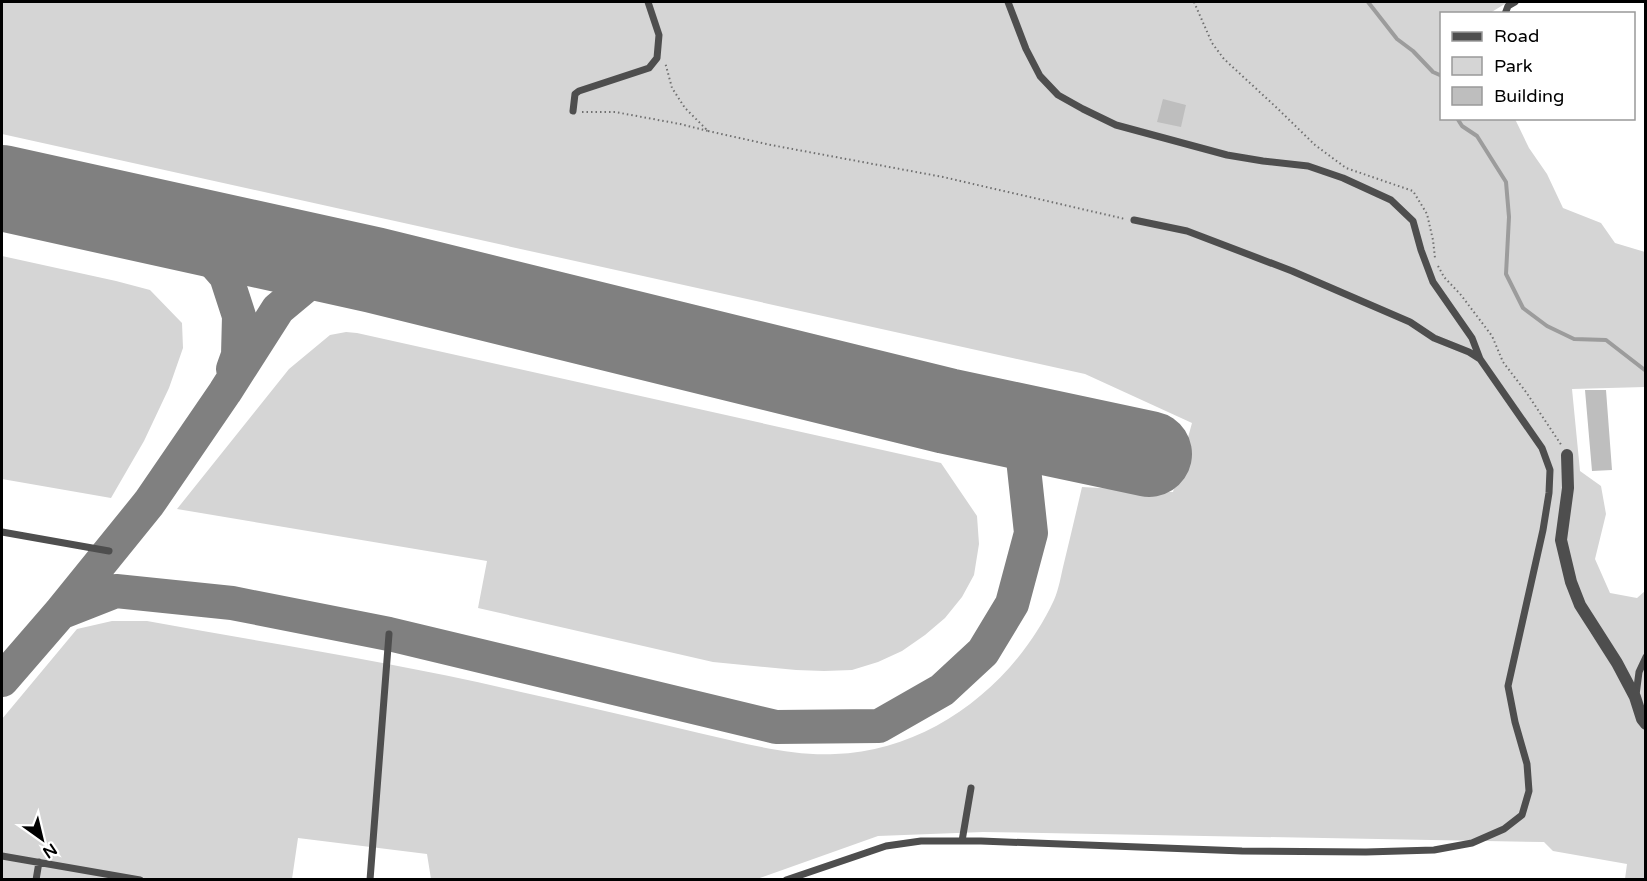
<svg xmlns="http://www.w3.org/2000/svg" width="1647" height="881" font-family="'Varela Round',sans-serif">
<rect width="100%" height="100%" fill="#fff"/>
<path fill="#d5d5d5" d="M2 2H1508L1490 13 1442 14V118L1515 119 1529 148 1547 174 1563 208 1601 223 1615 243 1645 252V387L1572 389 1580 471 1601 486 1606 514 1595 559 1610 593 1637 598 1645 591V711L1635 685 1575 603 1588 629 1618 674 1630 696 1638 719 1645 732V879H1625L1627 864 1553 851 1544 842 983 832 878 836 757 879H431L427 854 298 838 292 879H2V719L77 629 112 621H147C272 644 398 663 521 692 581 705 640 719 699 733 744 743 788 756 835 754 930 751 1015 684 1054 600 1059 589 1061 575 1064 563 1070 538 1076 513 1082 487L1173 492 1192 423 1085 374 2 134Z
M2 256 116 281 150 290 182 323 183 348 169 388 144 441 111 498 2 479Z
M346 332 357 333 941 463 977 516 979 544 974 575 962 597 945 618 925 635 902 651 878 662 852 670 824 671 796 670 713 662 478 608 487 561 177 509 289 369 330 335Z"/>
<g fill="none" stroke-linecap="round" stroke-linejoin="round">
<path stroke="#9c9c9c" stroke-width="4" d="M1368 2 1397 39 1413 51 1433 72 1442 76
M1457 118 1462 126 1477 136 1506 182 1509 217 1506 274 1523 308 1547 326 1574 339 1606 340 1646 371"/>
<path stroke="#808080" stroke-width="34" d="M151 221 197 243 226 276 239 316 238 355 233 369
M60 613 116 591 232 603 389 634 776 727 879 726 942 690 983 652 1012 604 1031 533 1023 459 999 436 947 411
M2 680 60 613 149 503 225 392 278 309 308 284 332 275 374 270"/>
<path stroke="#808080" stroke-width="86" d="M2 188 374 270 947 411 1149 454"/>
</g>
<path fill="#bebebe" d="M1163 99 1186 105 1181 127 1157 122Z
M1585 390H1606L1612 470 1592 471Z"/>
<g fill="none" stroke-linecap="round" stroke-linejoin="round">
<path stroke="#707070" stroke-width="2" stroke-dasharray="1.5 3" stroke-linecap="butt" d="M1194 2 1212 43 1224 59 1277 108 1315 145 1346 168 1413 191 1427 214 1433 240 1435 258
M582 112H615L680 124 708 131 685 108 672 88 665 62
M708 131 771 145 943 177 1125 219
M1438 266 1444 277 1461 295 1492 336 1503 362 1526 392 1562 446"/>
<path stroke="#4e4e4e" stroke-width="7" d="M1505 14 1508 6 1515 2
M573 111 575 94 579 91 649 68 657 58 659 35 648 2
M1134 220 1187 231 1292 271 1410 322 1434 338 1469 352 1480 359
M2 532 109 551
M1636 695 1639 672 1646 657
M962 841 971 788
M2 856 140 880
M36 880 39 862
M370 880 389 634
M786 880 886 846 921 841H981L1242 851 1366 852 1434 850 1472 843 1504 829 1522 815 1529 791 1527 764 1515 722 1508 686 1543 530 1549 493 1550 470 1542 448 1480 359 1472 338 1433 282 1421 250 1413 221 1391 200 1343 178 1308 166 1263 161 1227 155 1116 125 1083 109 1058 95 1040 76 1026 49 1008 2"/>
<path stroke="#4e4e4e" stroke-width="12" d="M1567 455 1568 488 1561 540 1571 582 1580 605 1617 663 1635 697 1642 719 1646 724"/>
</g>
<rect width="1647" height="881" fill="none" stroke="#000000" stroke-width="6"/>
<rect x="1440" y="12" width="195" height="108" fill="#ffffff" stroke="#999999" stroke-width="1.5"/>
<rect x="1452" y="32" width="30" height="9" fill="#4e4e4e" stroke="#999999" stroke-width="1.5"/>
<text x="1494" y="42" font-size="18" fill="#000000">Road</text>
<rect x="1452" y="57" width="30" height="18" fill="#d5d5d5" stroke="#999999" stroke-width="1.5"/>
<text x="1494" y="72" font-size="18" fill="#000000">Park</text>
<rect x="1452" y="87" width="30" height="18" fill="#bebebe" stroke="#999999" stroke-width="1.5"/>
<text x="1494" y="102" font-size="18" fill="#000000">Building</text>
<g transform="translate(42 839) rotate(146)" stroke="#ffffff" stroke-width="4.5" paint-order="stroke">
<path d="M0-4.5L10 22L0 15L-10 22Z" fill="#000000"/>
<text y="-9" font-size="16" font-weight="bold" text-anchor="middle" fill="#000000">N</text>
</g>
</svg>
